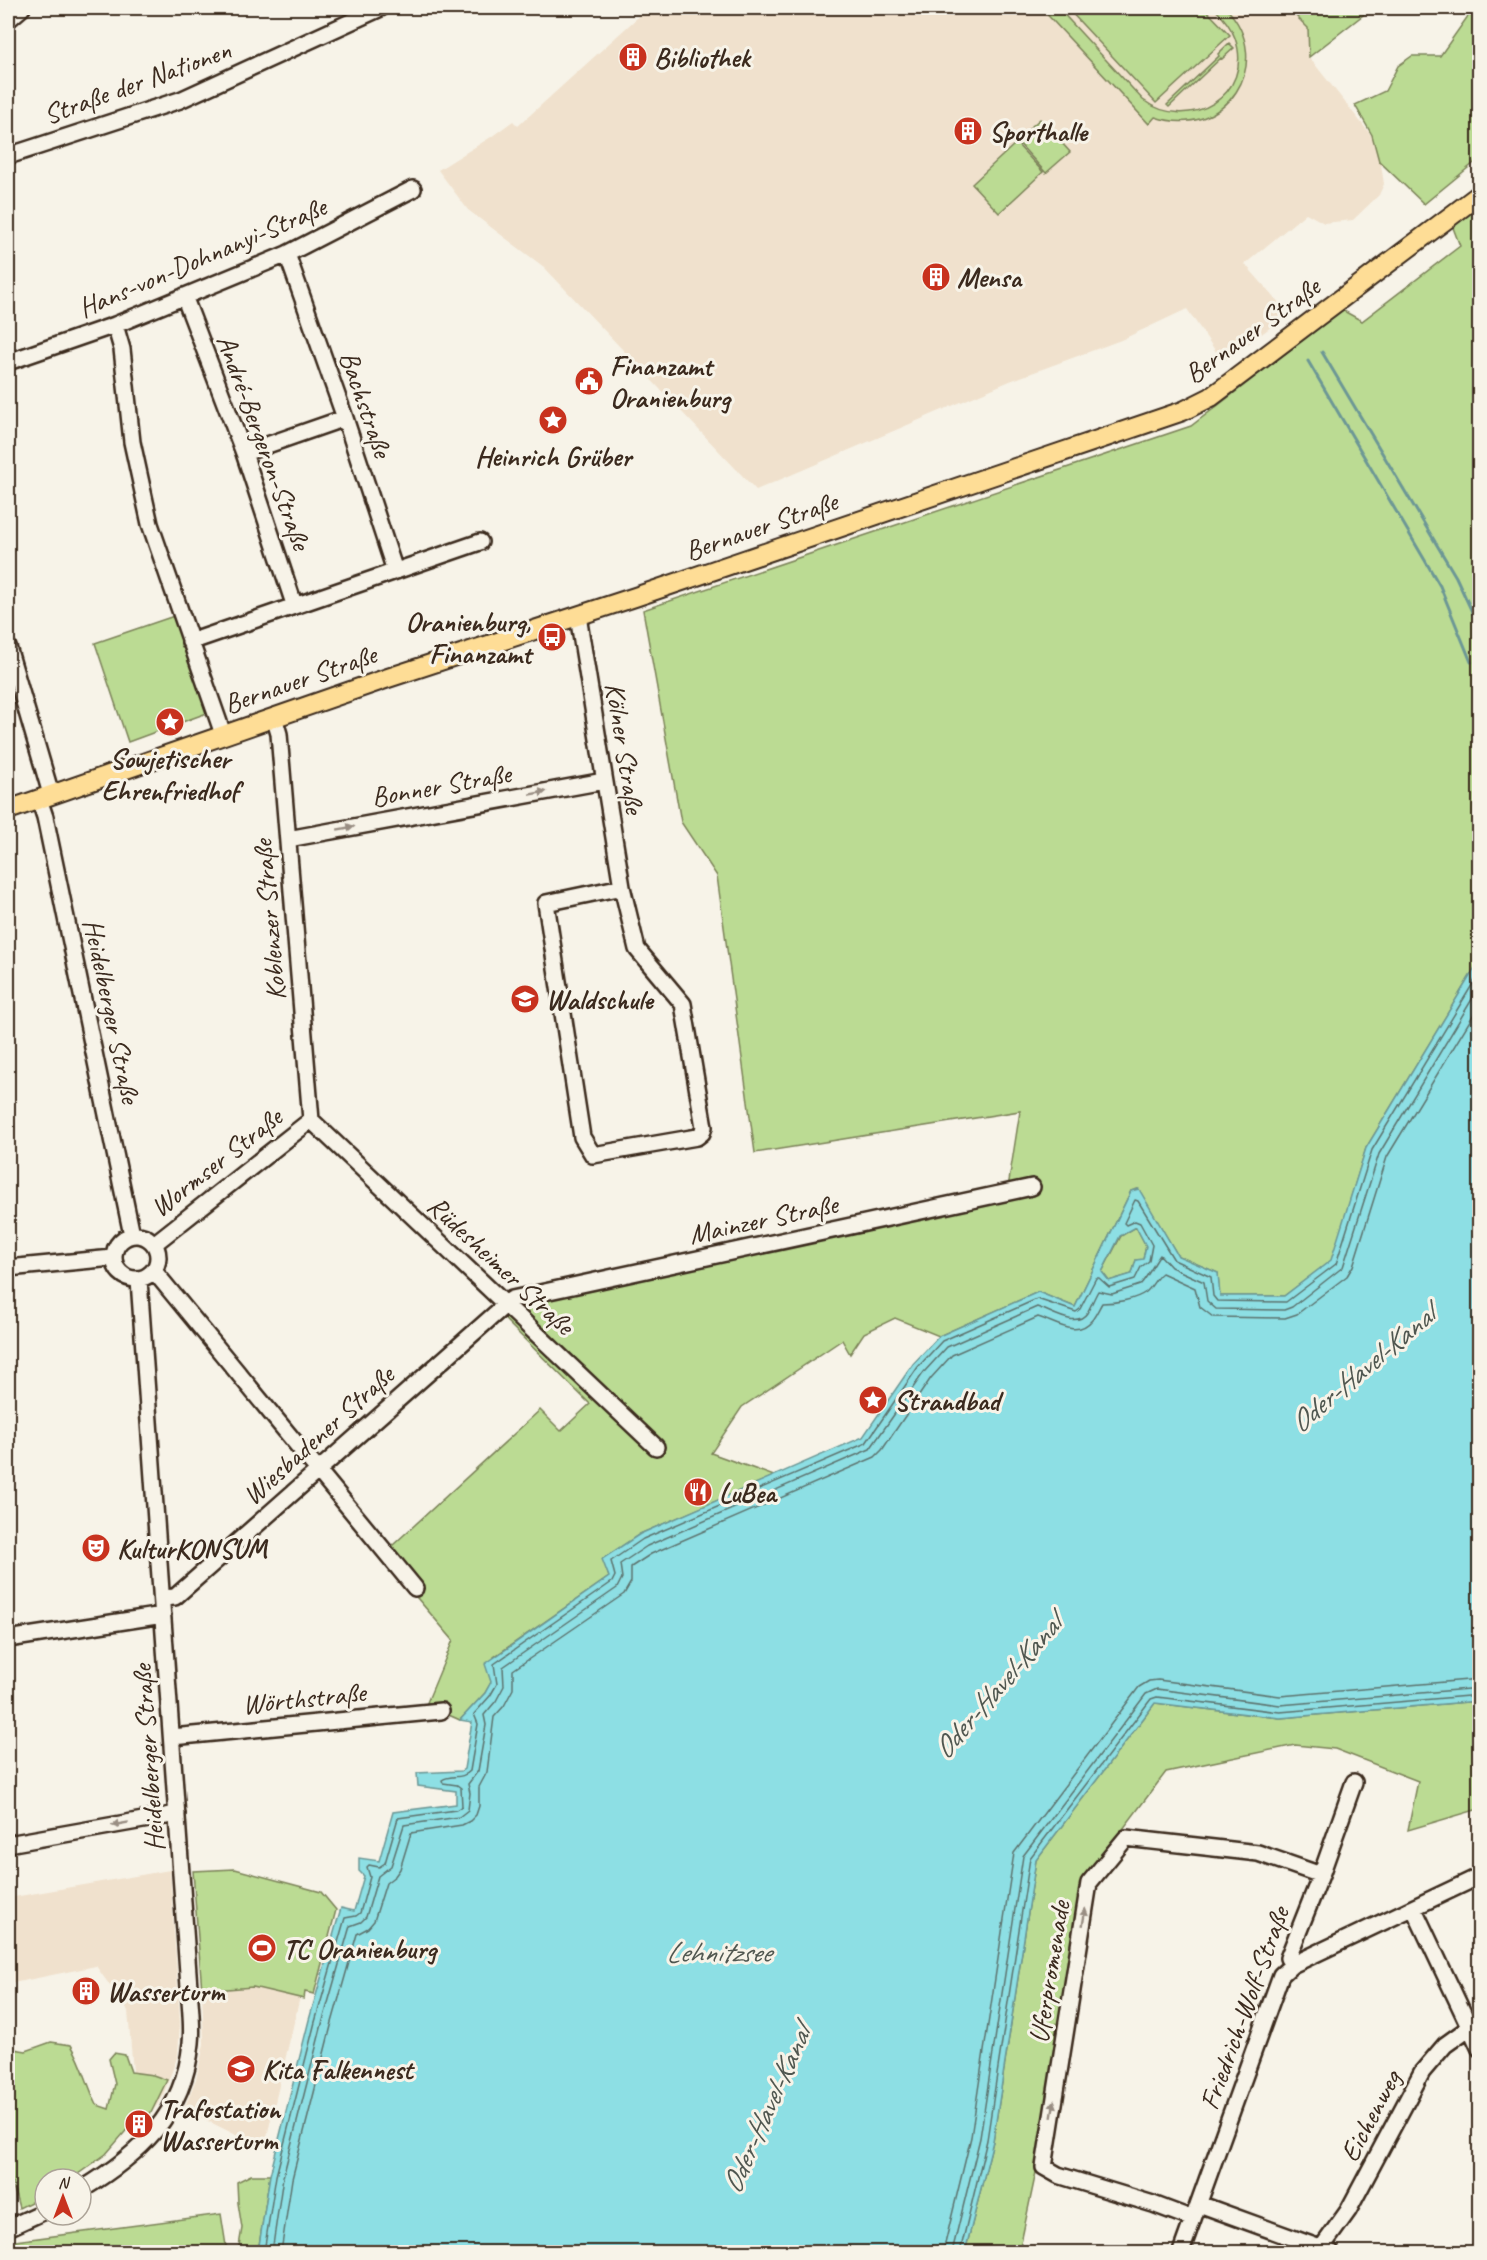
<svg xmlns="http://www.w3.org/2000/svg" width="1487" height="2260" font-family="Caveat,sans-serif">
<rect width="100%" height="100%" fill="#f7f3e8"/>
<filter id="ink" filterUnits="userSpaceOnUse"><feTurbulence type="fractalNoise" baseFrequency=".0167" numOctaves="2"/><feDisplacementMap in="SourceGraphic" scale="12" xChannelSelector="R" yChannelSelector="G"/><feConvolveMatrix kernelMatrix="1 2 1 2 8 2 1 2 1" color-interpolation-filters="sRGB"/></filter>
<g filter="url(#ink)">
<path fill="#f0e1cd" d="M648 8H1288L1308 28 1309 57 1371 135 1380 158 1384 184 1379 195 1353 220 1324 223 1306 213 1245 264 1289 314 1223 362 1187 309 1121 340 1010 381 756 490 544 267 468 210 438 170 491 137 513 121 518 126Z
M170 1870 180 2022 178 2055 162 2098 138 2132 128 2011 96 1966 8 1984V1898Z
M253 1987 300 1997 264 2149 184 2109 196 2079 204 2044 202 1991Z"/>
<path fill="#bbdb93" stroke="#7b8258" stroke-width="1.5" d="M1041 8H1058L1143 100C1189 134 1255 95 1235 38 1231 26 1223 17 1214 8H1226C1277 62 1226 141 1155 117L1149 124Z
M1067 8H1204L1230 35 1156 103Z
M1288 8H1372L1309 57 1308 28Z
M1479 11V159L1424 204 1379 161 1372 135 1355 105 1385 91 1398 66 1412 56H1440L1468 16Z
M1229 43 1234 48 1222 59 1221 58 1169 107 1167 105 1219 56 1218 54Z
M1040 119 1070 152 1046 173 1016 140Z
M1016 143 1043 172 999 213 972 184Z
M1479 205V955L1475 968 1366 1148 1332 1260 1284 1296H1219L1218 1273 1178 1256 1138 1189 1131 1191 1075 1307 1038 1292 939 1336 895 1318 864 1333 850 1354 842 1340 742 1407 711 1453 774 1476 640 1534 603 1559 609 1577 494 1657 492 1681 485 1693 460 1720 426 1705 453 1640 381 1556 540 1410 561 1431 590 1404 494 1309 1007 1194 1020 1111 755 1153 717 876 681 822 643 610 1191 426 1342 310 1362 321 1460 246 1452 225Z
M180 614 215 710 128 742 95 643Z
M1136 1227 1146 1246 1143 1260H1136L1132 1274 1109 1281 1102 1272 1121 1236Z
M1479 1701V1809L1408 1830 1418 1781 1335 1749 1295 1745 1166 1772 1123 1829 1119 1852 1094 1885 1090 1919 1019 2252H965L993 2141 1036 1860 1155 1703 1280 1718Z
M235 1869 321 1892 336 1910 314 1994 305 1992 304 1999 253 1987 202 1991 193 1871Z
M51 2042 71 2045C83 2064 87 2085 97 2105L109 2109 115 2084 109 2059 114 2053 125 2055 131 2072 153 2075 167 2080 149 2117 130 2126 106 2154 71 2179H45V2195L19 2208 11 2177 8 2143V2048L26 2051Z
M251 2175H270L258 2252H238L242 2228 238 2203 237 2182Z
M221 2214 227 2252H8V2242Z"/>
<path fill="#8ddfe4" stroke="#6c9795" stroke-width="1.5" fill-rule="evenodd" d="M1479 955V1701L1280 1718 1155 1703 1036 1860 993 2141 965 2252H258L270 2175 309 2020 341 1908 354 1911 364 1876 359 1871V1858L379 1861 393 1812 456 1804V1791L418 1786 417 1773 461 1771 464 1769 472 1722 460 1720 485 1693 491 1682 485 1664 609 1577 602 1559 640 1534 863 1437 913 1364 939 1336 1038 1292 1075 1307 1131 1191 1139 1189 1178 1256 1218 1273 1220 1296H1284L1331 1260 1366 1148 1475 968ZM1136 1227 1146 1246 1143 1259 1136 1260 1132 1274 1109 1281 1102 1272 1120 1236Z"/>
<g fill="none" stroke-linecap="round" stroke-linejoin="round">
<path stroke="#5c726d" stroke-width="1.5" d="M264 2252 276 2176 315 2022 345 1918 356 1916 360 1913 370 1877 367 1867 369 1865 379 1867 385 1863 398 1818 456 1810 462 1806 461 1788 457 1785 443 1783 442 1780C450 1774 462 1780 470 1771L478 1724 474 1714 490 1696 497 1684 494 1664 612 1582 615 1576 611 1561 643 1539 866 1443 918 1367 942 1341 1037 1299 1076 1312 1080 1309 1096 1278H1099L1109 1287 1135 1279 1141 1267 1149 1261 1152 1245 1140 1223 1135 1221 1126 1225 1124 1223 1135 1200 1138 1201 1174 1260 1211 1277 1213 1296 1217 1301 1286 1302 1336 1264 1372 1150 1480 972
M272 2252 283 2177 322 2024 350 1926 361 1922 366 1917 378 1876 391 1866 404 1825 459 1817 468 1810 470 1793 468 1784 478 1771 486 1725 484 1715 496 1701 504 1686 503 1667 617 1588 622 1578 620 1564 647 1546 870 1449 924 1372 947 1347 1037 1307C1051 1311 1076 1329 1087 1313 1091 1306 1094 1298 1098 1291L1112 1294 1140 1285C1148 1276 1153 1265 1160 1255L1171 1267 1204 1282 1207 1301 1216 1309 1284 1310 1292 1307 1343 1267 1379 1154 1480 986
M281 2252 292 2179 331 2026 357 1934 368 1928 374 1921 386 1883 395 1876 400 1869 411 1833 462 1825 470 1821 476 1815 479 1806V1787L487 1772 494 1717 504 1706 513 1689V1670L624 1594 631 1582V1567L651 1554 875 1457 882 1450 931 1378 952 1355 1038 1317C1055 1322 1077 1339 1092 1320 1096 1315 1099 1308 1102 1303 1115 1303 1135 1300 1146 1292 1153 1286 1155 1278 1162 1273L1195 1288 1200 1307 1213 1317 1285 1318 1297 1314 1347 1276 1353 1266 1387 1157 1480 1004
M943 2252 971 2137 1014 1853 1139 1687 1149 1681 1158 1680 1280 1696 1480 1679
M952 2252 980 2138 1023 1856 1146 1694 1157 1689 1280 1705 1480 1688
M960 2252 987 2140 1030 1858 1151 1699 1157 1697 1280 1712 1480 1695"/>
<path stroke="#6c9795" stroke-width="3" d="M1322 352 1456 577 1480 629
M1308 361 1440 586 1471 662"/>
<g stroke="#3b2a1e" stroke-width="20">
<path id="minor" d="M8 20 22 8
M8 156 180 100 381 8
M287 254 345 418 395 571
M184 296 244 453 294 604
M115 325 122 349 132 442 150 524 223 734
M8 362 115 325 287 254 413 189
M244 453 345 418
M578 616 622 887 637 949 683 1004 704 1127 702 1133 697 1137 593 1155 582 1137 546 903 622 887
M190 642 480 542
M8 647 51 794
M274 717 279 734 311 1120
M39 799 45 817 132 1235
M288 839 604 781
M311 1120 656 1447
M114 1257a22 22 0 1 1 44 0a22 22 0 1 1-44 0Z
M154 1244 311 1120
M8 1268 113 1258
M154 1271 415 1588
M162 1598 175 1597 512 1299 1032 1187
M8 1639 163 1615
M172 1737 441 1711
M8 1844 177 1814
M1414 1909 1480 2049
M1292 1965 1288 1958 1290 1953 1321 1875 1354 1782
M81 2190C139 2155 184 2115 191 2043 193 2025 190 2006 189 1987L139 1280
M1199 2204 1331 2252
M1193 2219 1153 2204 1058 2175 1044 2167 1089 1883 1126 1838 1258 1853 1321 1875
M8 2228 45 2211
M1320 2250 1348 2211 1422 2072 1445 2045 1480 2020
M1181 2252 1281 1975 1292 1965 1480 1876"/>
</g>
<g stroke="#3b2a1e" stroke-width="22">
<path id="major" d="M8 810 388 678 635 597 1183 411 1211 397 1480 194"/>
</g>
<use href="#minor" stroke="#f7f3e8" stroke-width="15"/>
<use href="#major" stroke="#fedd96" stroke-width="18"/>
</g>
<defs><path id="oneway-solid" d="M-6-.8H1V-3.2L6.5 0L1 3.2V.8H-6Z" transform="scale(1.5)"/></defs>
<g fill="#998e83">
<use href="#oneway-solid" transform="translate(538 793) rotate(-10)"/>
<use href="#oneway-solid" transform="translate(346 828) rotate(-10)"/>
<use href="#oneway-solid" transform="translate(120 1824) rotate(170)"/>
<use href="#oneway-solid" transform="translate(1084 1917) rotate(-81)"/>
<use href="#oneway-solid" transform="translate(1053 2109) rotate(-81)"/>
</g>
</g>
<defs>
<g id="building-disc" transform="scale(1.5)"><circle r="9.5" fill="#c8321e" stroke="#f7f3e8"/><path d="M-4-6H4V6H1V3H-1V6H-4ZM-2.5-4.3h1.7v1.8h-1.7ZM.8-4.3h1.7v1.8H.8ZM-2.5-1h1.7V.8h-1.7ZM.8-1h1.7V.8H.8Z" fill="#fff"/></g>
<g id="civic-disc" transform="scale(1.5)"><circle r="9.5" fill="#c8321e" stroke="#f7f3e8"/><path d="M-.6-6.5H3V-4.5H.6V-3L4-1V1h2V6H-6V1h2V-1L-.6-3ZM-1.2 2.5V6h2.4V2.5Z" fill="#fff"/></g>
<g id="sight-disc" transform="scale(1.5)"><circle r="9.5" fill="#c8321e" stroke="#f7f3e8"/><path d="M0-6L1.8-2.2L6-1.7L2.9 1.2L3.7 5.4L0 3.3L-3.7 5.4L-2.9 1.2L-6-1.7L-1.8-2.2Z" fill="#fff"/></g>
<g id="bus-disc" transform="scale(1.5)"><circle r="9.5" fill="#c8321e" stroke="#f7f3e8"/><path d="M-5-6H5V4H4V6H2V4H-2V6H-4V4H-5ZM-3.5-4V0h7V-4ZM-3.5 1.2v1.5H-2V1.2ZM2 1.2v1.5H3.5V1.2Z" fill="#fff"/></g>
<g id="school-disc" transform="scale(1.5)"><circle r="9.5" fill="#c8321e" stroke="#f7f3e8"/><path d="M0-5L7-2L0 1L-7-2ZM-4 1L0 2.5L4 1V4Q0 6-4 4Z" fill="#fff"/></g>
<g id="restaurant-disc" transform="scale(1.5)"><circle r="9.5" fill="#c8321e" stroke="#f7f3e8"/><path d="M-5-6h1v4h1v-4h1v4h1v-4h1v5L-1.5 .5V6h-2V.5L-5-1ZM5-6V6H3V1.5H1.5Q1.5-4 5-6Z" fill="#fff"/></g>
<g id="theatre-disc" transform="scale(1.5)"><circle r="9.5" fill="#c8321e" stroke="#f7f3e8"/><path d="M-5-5.5Q0-4 5-5.5V0Q5 5 0 6Q-5 5-5 0ZM-3.3-2.5H-1v1.5H-3.3ZM1-2.5H3.3v1.5H1ZM-2.8 1Q0 5.5 2.8 1Z" fill="#fff"/></g>
<g id="stadium-disc" transform="scale(1.5)"><circle r="9.5" fill="#c8321e" stroke="#f7f3e8"/><path d="M0-5a6.5 5 0 1 0 0 10a6.5 5 0 1 0 0-10ZM-3.5-1.8h7v3.6h-7Z" fill="#fff"/></g>
</defs>
<g fill-rule="evenodd">
<use href="#building-disc" x="633" y="57"/>
<use href="#building-disc" x="968" y="131"/>
<use href="#building-disc" x="936" y="277"/>
<use href="#civic-disc" x="589" y="381"/>
<use href="#sight-disc" x="553" y="420"/>
<use href="#bus-disc" x="552" y="637"/>
<use href="#sight-disc" x="170" y="722"/>
<use href="#school-disc" x="525" y="999"/>
<use href="#sight-disc" x="873" y="1400"/>
<use href="#restaurant-disc" x="698" y="1492"/>
<use href="#theatre-disc" x="96" y="1548"/>
<use href="#stadium-disc" x="262" y="1948"/>
<use href="#building-disc" x="86" y="1991"/>
<use href="#school-disc" x="241" y="2069"/>
<use href="#building-disc" x="139" y="2124"/>
</g>
<g text-anchor="middle" dominant-baseline="central" stroke-width="6" stroke-linejoin="round" paint-order="stroke">
<g font-size="28" font-weight="bold" fill="#3b2a1e" stroke="#f7f3e8" text-anchor="start">
<text x="654" y="57">Bibliothek</text>
<text x="989" y="131">Sporthalle</text>
<text x="957" y="277">Mensa</text>
<text x="610" y="365">Finanzamt<tspan x="610" dy="32">Oranienburg</tspan></text>
<text x="553" y="456" text-anchor="middle">Heinrich Grüber</text>
<text x="531" y="621" text-anchor="end">Oranienburg,<tspan x="531" dy="32">Finanzamt</tspan></text>
<text x="170" y="758" text-anchor="middle">Sowjetischer<tspan x="170" dy="32">Ehrenfriedhof</tspan></text>
<text x="546" y="999">Waldschule</text>
<text x="894" y="1400">Strandbad</text>
<text x="719" y="1492">LuBea</text>
<text x="117" y="1548">KulturKONSUM</text>
<text x="283" y="1948">TC Oranienburg</text>
<text x="107" y="1991">Wasserturm</text>
<text x="262" y="2069">Kita Falkennest</text>
<text x="160" y="2108">Trafostation<tspan x="160" dy="32">Wasserturm</tspan></text>
</g>
<g font-size="28" fill="#3b2a1e" stroke="#f7f3e8">
<text transform="translate(137 82) rotate(-20)">Straße der Nationen</text>
<text transform="translate(202 257) rotate(-23)">Hans-von-Dohnanyi-Straße</text>
<text transform="translate(1252 330) rotate(-36)">Bernauer Straße</text>
<text transform="translate(366 404) rotate(71)">Bachstraße</text>
<text transform="translate(264 442) rotate(70)">André-Bergeron-Straße</text>
<text transform="translate(761 526) rotate(-19)">Bernauer Straße</text>
<text transform="translate(300 679) rotate(-19)">Bernauer Straße</text>
<text transform="translate(625 748) rotate(81)">Kölner Straße</text>
<text transform="translate(441 785) rotate(-10)">Bonner Straße</text>
<text transform="translate(269 920) rotate(-95)">Koblenzer Straße</text>
<text transform="translate(112 1011) rotate(78)">Heidelberger Straße</text>
<text transform="translate(216 1162) rotate(-38)">Wormser Straße</text>
<text transform="translate(763 1219) rotate(-12)">Mainzer Straße</text>
<text transform="translate(501 1265) rotate(43)">Rüdesheimer Straße</text>
<text transform="translate(318 1435) rotate(-42)">Wiesbadener Straße</text>
<text transform="translate(304 1698) rotate(-6)">Wörthstraße</text>
<text transform="translate(148 1758) rotate(-94)">Heidelberger Straße</text>
<text transform="translate(1049 1972) rotate(-81)">Uferpromenade</text>
<text transform="translate(1244 2008) rotate(-70)">Friedrich-Wolf-Straße</text>
<text transform="translate(1370 2116) rotate(-62)">Eichenweg</text>
</g>
<g font-size="30" font-style="italic" fill="#505750" stroke="#f7f3e8">
<text transform="translate(1362 1369) rotate(-40)">Oder-Havel-Kanal</text>
<text transform="translate(997 1687) rotate(-49)">Oder-Havel-Kanal</text>
<text x="718" y="1952">Lehnitzsee</text>
<text transform="translate(766 2110) rotate(-66)">Oder-Havel-Kanal</text>
</g>
</g>
<rect width="1487" height="2260" fill="none" stroke="#f7f3e8" stroke-width="30"/>
<rect x="15" y="15" width="1457" height="2230" fill="none" stroke="#3b2a1e" stroke-width="2" filter="url(#ink)"/>
<g transform="translate(63 2197)"><circle r="28" fill="#f7f3e8" stroke="#aca397" stroke-width="1.5"/>
<path d="M0-4.5L10 22L0 15L-10 22Z" fill="#c8321e"/>
<text y="-9" font-size="16" font-weight="bold" text-anchor="middle" fill="#3b2a1e">N</text>
</g>
</svg>
